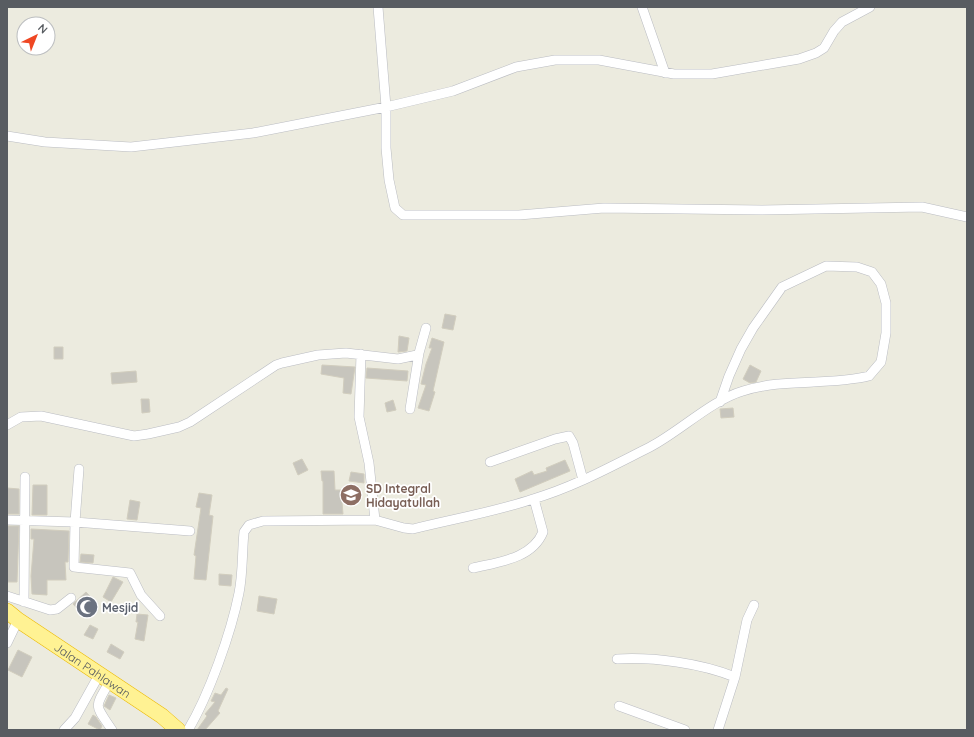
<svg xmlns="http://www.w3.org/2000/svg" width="974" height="737" font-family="Quicksand,sans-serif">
<rect width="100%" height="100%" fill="#ecebdf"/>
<path fill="#c7c5bd" stroke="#d1cdbe" d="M445 314 456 316 453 330 442 328Z
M399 336 409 338 407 351 398 352Z
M432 338 444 342 433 391 435 392 429 411 418 408 426 385 421 384 426 364 432 348H429Z
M54 347H63V359H54Z
M322 365 355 367 351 394 343 393 344 378 321 374Z
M750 365 761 371 756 382 750 383 743 379Z
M367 368 408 371 407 381 366 378Z
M136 371 137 382 112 384 111 373Z
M141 399H149L150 412 142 413Z
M393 400 396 410 387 412 385 403Z
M733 408 734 417 721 418 720 409Z
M302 459 308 470 298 475 293 463Z
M565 460 570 471 520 492 515 479 532 471 534 475 547 471 546 468Z
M321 471H334L335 490H341L343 514H323V481H322Z
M351 472 364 474V483L349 481Z
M33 485H47V515H32Z
M7 488 19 489V514H7Z
M199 493 212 495 209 515 213 516 206 580 194 579 196 556 194 555 201 508 196 507Z
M130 500 140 502 137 520 127 519Z
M7 526H19L17 582H7Z
M31 529 69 531 68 562H65L66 580H47V595L32 594 31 576 34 539H31Z
M81 554 94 555 93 563 80 562Z
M219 574 232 575 231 586 219 585Z
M113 577 123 582 111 602 103 597Z
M86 592 98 605 85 617 73 604Z
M259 596 277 599 274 614 257 611Z
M137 614 148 615 144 641 135 639 138 622H136Z
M90 625 98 629 93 639 84 635Z
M111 644 124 652 120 659 107 652Z
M18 650 32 657 22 677 8 670Z
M226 688 228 689 218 711 220 713 205 730H197L207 716 205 714 215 702 211 701 215 693 221 695Z
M109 695 116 698 110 710 104 706Z
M93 715 96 717 102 726 100 730 88 724Z"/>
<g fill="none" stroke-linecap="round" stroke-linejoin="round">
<g stroke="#babcc2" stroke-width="10">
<path id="minor" d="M378 7 386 107V148L389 180 395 208 403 215H519L604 208 762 210 922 207 967 217
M642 7 665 73
M7 136 45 142 131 147 253 133 386 107 453 91 516 67 555 60H599L674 74H712L799 59 816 53 824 48 834 31 842 22 870 7
M410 409 419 353
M7 425 21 417 41 416 134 436 148 434 179 427 190 422 276 365 282 363 318 355 346 353 398 359 417 355 419 353 426 328
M490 462 555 439 569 436 573 443 583 480
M79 469 75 522 74 567 130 573 141 595 160 616
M7 520 75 522 190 531
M375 520 404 528 413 529C453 519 494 512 533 499 574 487 612 466 650 447 679 432 712 400 743 391 783 378 828 386 869 376L881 362 886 333V303L881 284 872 272 857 267 826 266 782 287 753 328 741 349 729 376 720 402
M473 568C498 562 532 559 543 532L534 499
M7 596 50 610 57 609 71 598
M24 602 25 477
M7 643 18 620
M617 659C654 657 700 663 735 677
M110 681C94 709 94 703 112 730
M619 706 685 730
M64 730 75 718 99 675
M188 730C209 695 231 633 239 593 243 573 242 552 244 532L249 525 263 521 375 520 369 463 359 417 361 354
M718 730 735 677 747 620 754 605"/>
</g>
<g stroke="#ecb900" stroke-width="16">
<g id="trunk">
<path id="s1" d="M7 611 18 620 162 716 178 730"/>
</g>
</g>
<use href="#minor" stroke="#fff" stroke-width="9"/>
<use href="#trunk" stroke="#fff293" stroke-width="15"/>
</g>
<defs>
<g id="school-disc" transform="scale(1.15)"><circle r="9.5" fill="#8d6e63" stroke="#fff"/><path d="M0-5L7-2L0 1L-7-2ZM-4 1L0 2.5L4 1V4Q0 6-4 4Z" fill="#fff"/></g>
<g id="mosque-disc" transform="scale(1.15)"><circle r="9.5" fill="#6b7280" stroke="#fff"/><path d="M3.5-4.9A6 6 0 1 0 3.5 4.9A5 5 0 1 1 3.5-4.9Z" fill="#fff"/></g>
</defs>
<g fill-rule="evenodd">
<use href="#school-disc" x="351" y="495"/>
<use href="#mosque-disc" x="87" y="607"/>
</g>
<g text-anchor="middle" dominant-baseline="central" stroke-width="3.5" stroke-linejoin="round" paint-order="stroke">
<g font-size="12" font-weight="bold" fill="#785e54" stroke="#fff" text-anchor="start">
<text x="366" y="488">SD Integral<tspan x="366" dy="14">Hidayatullah</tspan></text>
</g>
<g font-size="12" font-weight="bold" fill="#5b616d" stroke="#fff" text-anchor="start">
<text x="102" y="607">Mesjid</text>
</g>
<g font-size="12" fill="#585c61" stroke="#fff">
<text stroke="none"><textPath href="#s1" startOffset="104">Jalan Pahlawan</textPath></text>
</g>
</g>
<rect width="974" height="737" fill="none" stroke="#585c61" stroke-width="16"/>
<g transform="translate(36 36) rotate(43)"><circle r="19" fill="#ffffff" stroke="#bcbec0"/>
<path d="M0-3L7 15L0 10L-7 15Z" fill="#ef4723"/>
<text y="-6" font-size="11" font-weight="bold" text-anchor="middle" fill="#585c61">N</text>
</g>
</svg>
